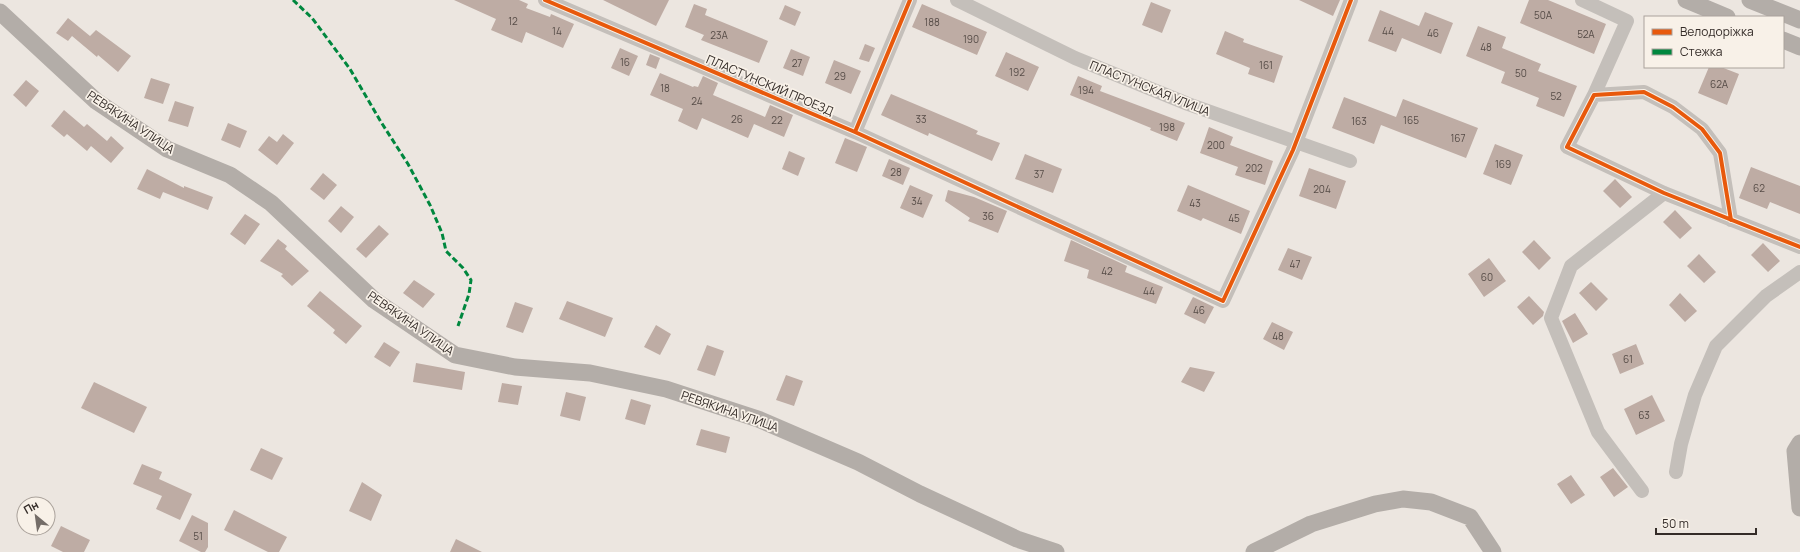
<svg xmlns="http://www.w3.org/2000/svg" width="1800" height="552" font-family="Manrope,sans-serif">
<rect width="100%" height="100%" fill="#ece6e0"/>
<path fill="#beaca4" d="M454 0H519L528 4 526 8 550 17 551 14 574 24 563 48 526 32 522 43 491 30 496 19Z
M603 0H669L656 26Z
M1299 0H1340L1333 16Z
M1529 0H1548L1606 24 1594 54 1520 23Z
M1151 2 1171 10 1162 33 1142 25Z
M694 4 707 9 705 15 768 41 759 63 701 40 704 35 685 27Z
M922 4 987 32 977 55 912 27Z
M785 5 801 12 795 26 779 19Z
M1380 10 1419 26 1425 12 1453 23 1441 54 1402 38 1396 52 1368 41Z
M68 18 90 36 96 30 131 56 118 72 98 55 97 57 72 36 68 41 56 33Z
M1478 26 1506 37 1502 48 1541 64 1538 71 1577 86 1564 117 1536 106 1539 98 1501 83 1505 72 1466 56Z
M1225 31 1244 39 1243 42 1283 56 1274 83 1248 74 1250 68 1216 54Z
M865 44 875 48 869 62 859 59Z
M620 48 638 56 629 76 611 68Z
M791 49 810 57 803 76 783 68Z
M1006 52 1039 67 1028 91 995 76Z
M650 54 660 58 656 69 646 65Z
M834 60 861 71 851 94 825 83Z
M1709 67H1721L1739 74 1727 105 1698 93Z
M660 73 693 87 694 86 698 87 703 76 718 83 713 95 765 117 770 105 793 115 784 137 754 124 748 138 702 118 697 130 678 121 683 109 650 95Z
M1078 76 1102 86 1100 91 1185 123 1177 141 1150 130 1151 128 1070 95Z
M151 78 170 84 163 104 144 98Z
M26 80 39 91 26 107 13 95Z
M891 94 967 126 978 131 976 134 1000 143 992 161 929 133 928 136 881 115Z
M1344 97 1396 117 1403 99 1478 128 1466 158 1381 125 1374 144 1332 128Z
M175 101 194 107 188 127 168 121Z
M64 110 84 127 87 124 107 141 111 136 124 148 111 163 91 146 87 151 67 134 64 137 51 126Z
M228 123 247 131 240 148 221 140Z
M1209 127 1233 137 1230 145 1273 161 1265 185 1235 175 1238 167 1200 153Z
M283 134 294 143 277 165 258 150 269 136 277 142Z
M845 138 867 147 857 172 835 163Z
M1495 144 1523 155 1511 185 1483 174Z
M789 151 805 158 798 176 782 169Z
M1025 154 1062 169 1053 193 1015 179Z
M889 159 910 168 903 185 882 176Z
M1751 167 1800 186V214L1770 202 1767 209 1739 198Z
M1309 168 1346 181 1336 209 1299 196Z
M147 169 184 188V186L213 197 208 210 163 192 160 199 137 189Z
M323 173 337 185 324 200 310 189Z
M1615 179 1632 197 1620 208 1603 191Z
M910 185 933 195 923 218 900 208Z
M1188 185 1250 211 1241 234 1203 218 1201 221 1177 211Z
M948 190 974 197 1007 211 998 233 968 221 970 218 945 201Z
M341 206 354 217 341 233 328 221Z
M1675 210 1692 228 1680 239 1663 222Z
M245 214 260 224 245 245 230 234Z
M379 225 389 234 366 258 356 249Z
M278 239 287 246 285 249 309 271 292 286 281 276 283 274 260 261Z
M1071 240 1127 266 1125 272 1163 287 1156 304 1087 278 1089 270 1064 261Z
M1534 240 1551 258 1539 270 1522 252Z
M1763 243 1780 261 1768 272 1751 255Z
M1288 248 1312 257 1302 280 1278 270Z
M1699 254 1716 272 1704 283 1687 266Z
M1489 258 1506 281 1484 297 1468 274Z
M414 280 435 294 423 308 403 293Z
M1591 282 1608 299 1596 311 1579 293Z
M320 291 362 326 346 344 333 333 335 330 307 306Z
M1680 293 1697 311 1685 322 1669 305Z
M1529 296 1544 312 1543 316 1533 325 1517 307Z
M1193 297 1214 307 1205 324 1184 314Z
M567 301 613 318 605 337 559 319Z
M515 302 533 308 523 333 506 327Z
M1575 313 1588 334 1573 343 1562 321Z
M1272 322 1293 332 1284 350 1263 339Z
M656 325 671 334 660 355 644 347Z
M384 342 400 352 390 367 374 357Z
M1636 344 1644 364 1620 374 1612 354Z
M707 345 724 351 715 376 697 370Z
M416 363 465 372 462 390 413 382Z
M1190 367 1215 372 1204 392 1181 382Z
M786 375 803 381 794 406 776 400Z
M94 382 147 407 134 433 81 408Z
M502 383 522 386 518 405 498 402Z
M566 392 586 397 580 421 560 416Z
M1652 395 1665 421 1636 435 1624 409Z
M631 399 651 405 645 425 625 419Z
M701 429 730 437 726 453 696 445Z
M261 448 283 458 272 480 250 470Z
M142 464 162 472 159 479 192 494 180 520 156 509 162 496 133 484Z
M1613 468 1628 487 1614 497 1600 477Z
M1571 475 1585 495 1571 504 1557 484Z
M362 482 382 495 371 521 349 511Z
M234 510 287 537 279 552H268L224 530Z
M192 515 208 523V547L205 552H201L179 541Z
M61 526 90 540 84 552H63L51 546Z
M456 539 482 552H450Z"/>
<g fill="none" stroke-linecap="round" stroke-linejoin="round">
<path stroke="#c4bfba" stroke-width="14" d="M545 0 855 132 910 0
M957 0 1075 58 1188 104 1350 161
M1582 0 1627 21 1594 95
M855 132 1223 301 1293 150 1351 0
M1731 220 1720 153 1702 129 1673 107 1644 92 1594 95 1567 147 1664 193 1800 247
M1676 472 1681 444 1695 395 1716 346 1766 296 1800 272
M1642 491 1598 432 1551 318 1571 266 1664 193"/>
<path stroke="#b3ada8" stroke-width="17" d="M1686 0 1727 17
M1750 0 1800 20
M0 12 96 101 167 149 230 175 271 203 374 300 455 355 515 367 590 373 666 389 758 419 858 462 920 494 1017 539 1056 552
M1783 40 1800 47
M1800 443 1795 451 1800 508
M1254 552 1311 524 1375 504 1403 499 1431 502 1470 517 1493 552"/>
<path stroke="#00873e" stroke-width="3" stroke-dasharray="6 3" stroke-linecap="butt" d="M293 0 312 18 350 69 381 122 408 164 430 205 442 233 446 251 463 268 471 280 469 294 458 326"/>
<g stroke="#f8f1e8" stroke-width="6">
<path id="cycleway" d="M545 0 855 132 910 0
M855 132 1223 301 1293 150 1351 0
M1731 220 1720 153 1702 129 1673 107 1644 92 1594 95 1567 147 1664 193 1800 247"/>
</g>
<use href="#cycleway" stroke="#e8590c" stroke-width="4"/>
</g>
<g text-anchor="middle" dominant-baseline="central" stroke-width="3.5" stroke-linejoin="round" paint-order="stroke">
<g font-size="10" fill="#564c47">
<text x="1543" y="15">50А</text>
<text x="513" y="21">12</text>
<text x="932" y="22">188</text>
<text x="557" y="31">14</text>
<text x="1388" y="31">44</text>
<text x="1433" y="33">46</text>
<text x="1586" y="34">52А</text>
<text x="719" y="35">23А</text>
<text x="971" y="39">190</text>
<text x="1486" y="47">48</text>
<text x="625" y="62">16</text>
<text x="797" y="63">27</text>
<text x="1266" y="65">161</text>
<text x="1017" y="72">192</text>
<text x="1521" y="73">50</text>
<text x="840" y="76">29</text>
<text x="1719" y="84">62А</text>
<text x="665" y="88">18</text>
<text x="1086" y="90">194</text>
<text x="1556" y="96">52</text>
<text x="697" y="101">24</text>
<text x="737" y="119">26</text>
<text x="921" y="119">33</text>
<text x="777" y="120">22</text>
<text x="1411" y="120">165</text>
<text x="1359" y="121">163</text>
<text x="1167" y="127">198</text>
<text x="1458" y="138">167</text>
<text x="1216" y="145">200</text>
<text x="1503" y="164">169</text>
<text x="1254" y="168">202</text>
<text x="896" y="172">28</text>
<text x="1039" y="174">37</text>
<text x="1759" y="188">62</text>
<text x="1322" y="189">204</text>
<text x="917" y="201">34</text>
<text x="1195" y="203">43</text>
<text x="988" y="216">36</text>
<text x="1234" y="218">45</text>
<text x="1295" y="264">47</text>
<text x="1107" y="271">42</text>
<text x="1487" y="277">60</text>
<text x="1149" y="291">44</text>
<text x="1199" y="310">46</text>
<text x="1278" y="336">48</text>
<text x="1628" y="359">61</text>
<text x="1644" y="415">63</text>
<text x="198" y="536">51</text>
</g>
<g font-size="12" fill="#342c28" stroke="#f8f1e8">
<text transform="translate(770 85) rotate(23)">ПЛАСТУНСКИЙ ПРОЕЗД</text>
<text transform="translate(1150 88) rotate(22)">ПЛАСТУНСКАЯ УЛИЦА</text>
<text transform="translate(131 122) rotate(34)">РЕВЯКИНА УЛИЦА</text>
<text transform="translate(411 323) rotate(35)">РЕВЯКИНА УЛИЦА</text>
<text transform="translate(730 411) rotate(19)">РЕВЯКИНА УЛИЦА</text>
</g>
</g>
<rect x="1644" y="16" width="140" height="52" fill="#f8f1e8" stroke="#aaa29b"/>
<rect x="1652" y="29" width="20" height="6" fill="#e8590c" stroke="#aaa29b"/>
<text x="1680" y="36" font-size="12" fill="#342c28">Велодоріжка</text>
<rect x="1652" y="49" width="20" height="6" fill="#00873e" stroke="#aaa29b"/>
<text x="1680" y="56" font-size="12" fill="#342c28">Стежка</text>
<g transform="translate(36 516) rotate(331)"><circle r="19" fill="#f8f1e8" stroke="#aaa29b"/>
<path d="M0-3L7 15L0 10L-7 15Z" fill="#746d68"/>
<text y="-6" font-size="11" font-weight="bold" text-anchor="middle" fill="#342c28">Пн</text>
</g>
<path d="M1656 528v6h100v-6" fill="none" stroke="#342c28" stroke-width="2"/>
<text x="1662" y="528" font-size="12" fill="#342c28" stroke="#f8f1e8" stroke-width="3" paint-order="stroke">50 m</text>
</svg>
